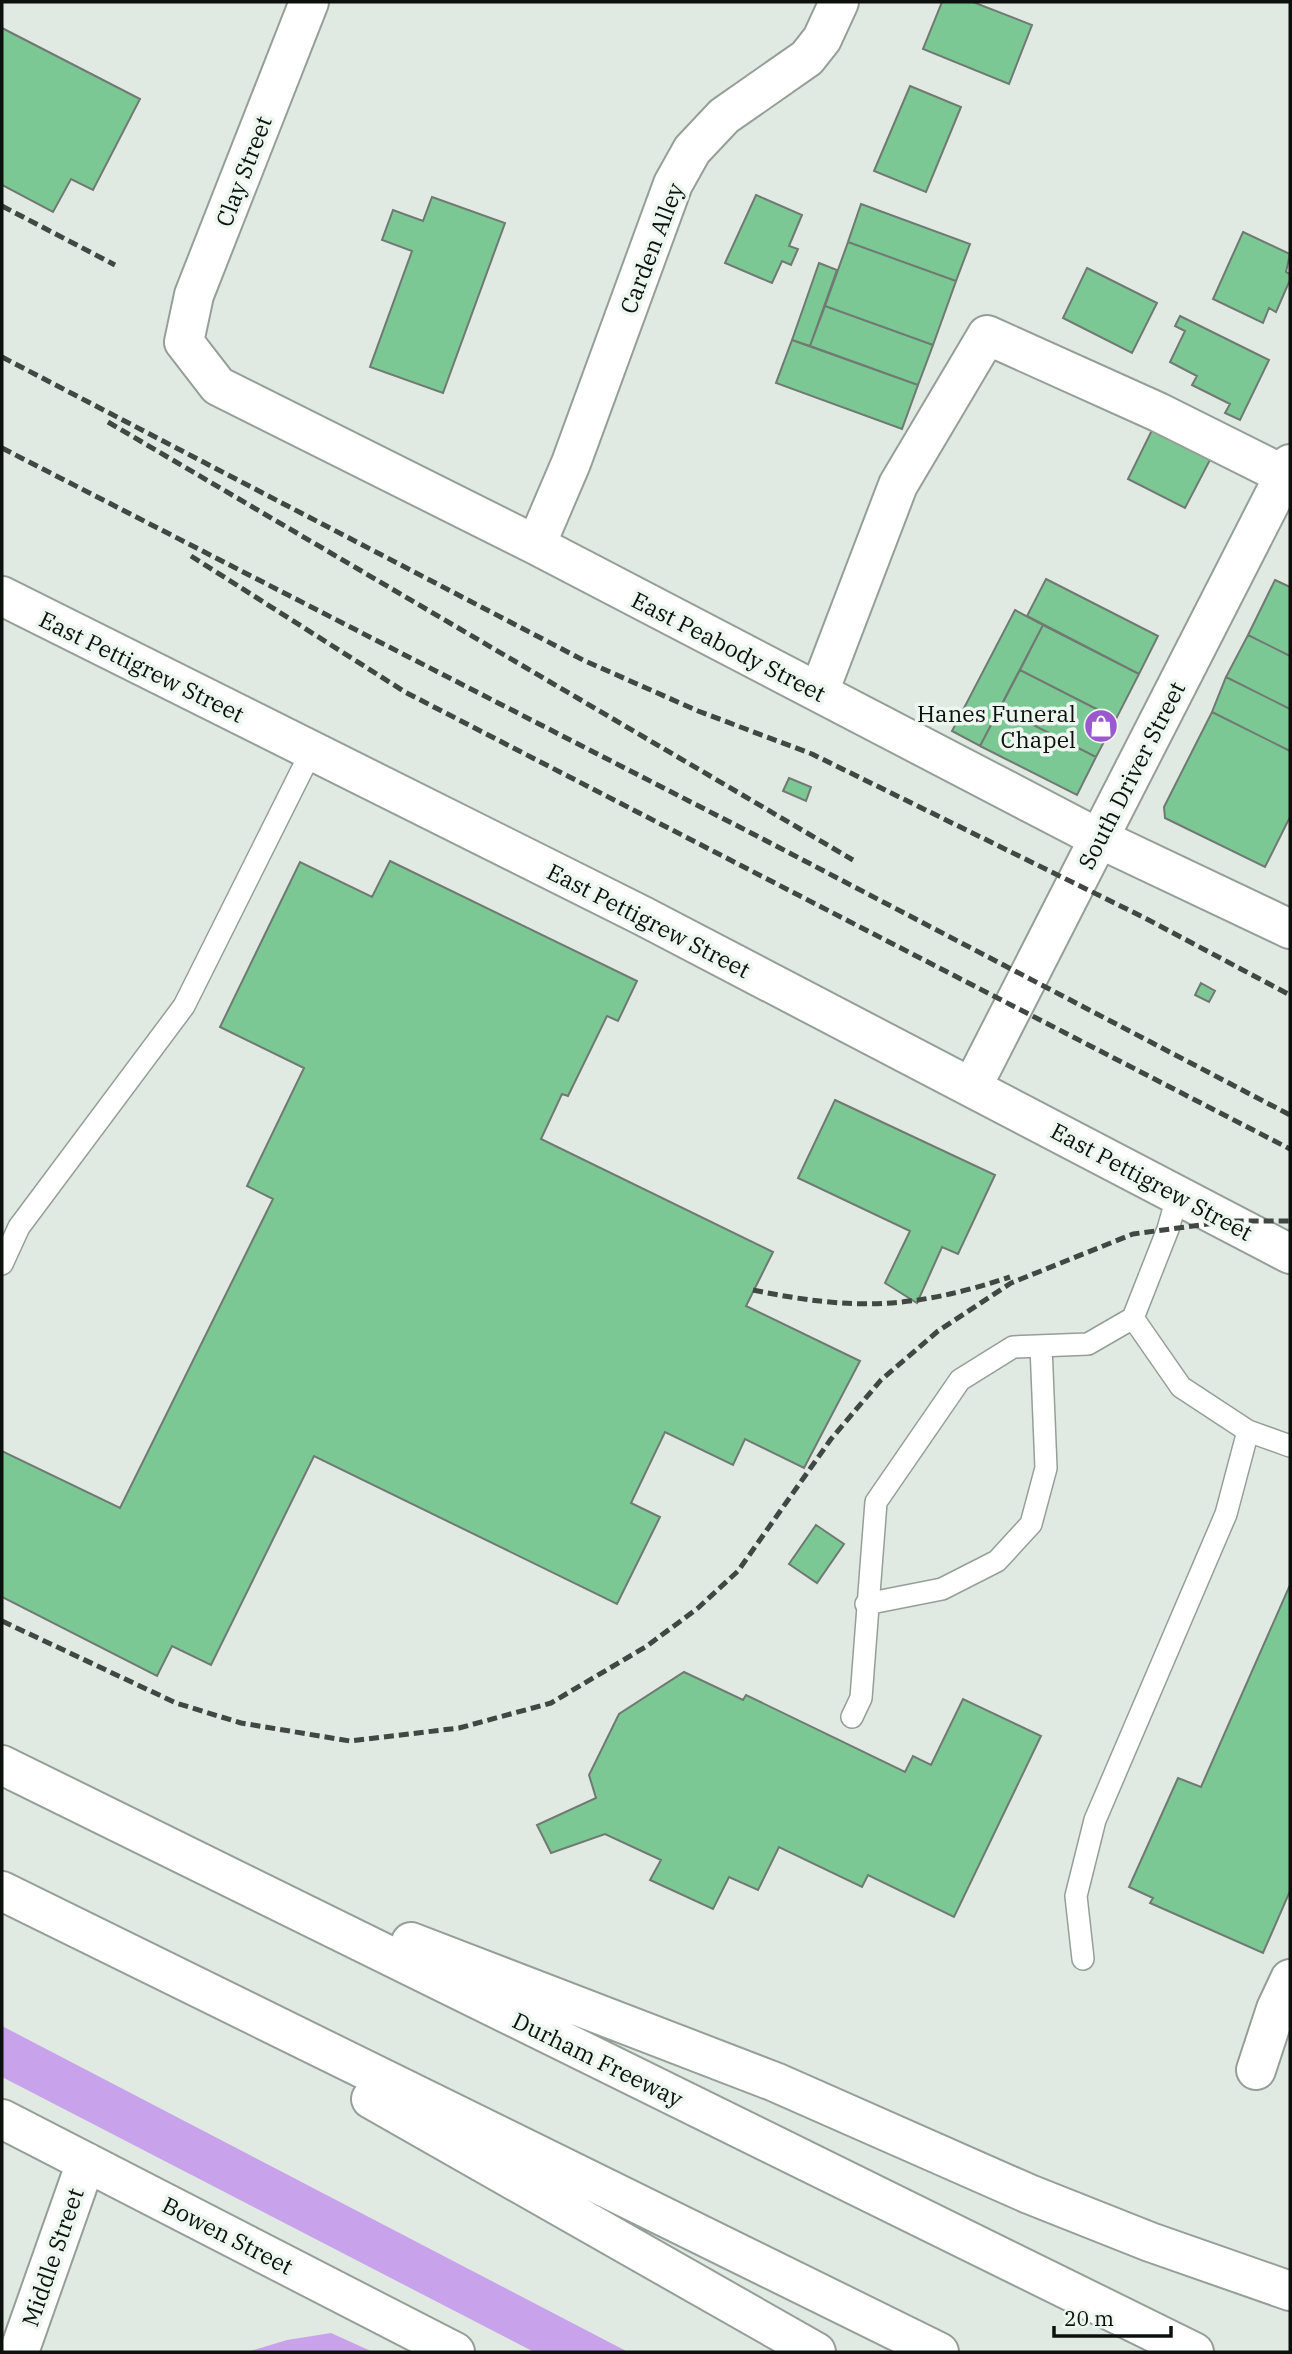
<svg xmlns="http://www.w3.org/2000/svg" width="1292" height="2354" font-family="'IBM Plex Serif',serif">
<rect width="100%" height="100%" fill="#e0eae3"/>
<path fill="#c8a3eb" d="M2 2026 628 2352H534L2 2077Z
M331 2333 373 2352H247L287 2340Z"/>
<path fill="#7bc894" stroke="#707972" stroke-width="2" d="M942 2H973L1032 25 1009 84 923 49Z
M2 28 140 99 93 190 71 179 53 212 2 185Z
M910 86 961 107 926 192 874 171Z
M756 195 802 215 789 246 798 249 791 265 782 261 772 283 725 263Z
M432 197 505 223 443 393 370 367 412 251 382 240 393 210 423 221Z
M861 204 970 244 956 281 848 242Z
M1243 232 1290 254 1286 272 1290 274V280L1276 312 1269 308 1263 323 1213 299Z
M848 242 956 281 933 345 825 306Z
M819 263 837 270 810 346 792 340Z
M1087 268 1157 303 1132 353 1063 318Z
M825 306 933 345 918 385 810 346Z
M1180 316 1269 360 1240 420 1225 413 1230 404 1192 385 1197 376 1170 362 1185 331 1175 326Z
M792 340 918 385 902 429 776 383Z
M1153 428 1211 458 1185 508 1128 479Z
M1046 579 1158 636 1139 674 1027 616Z
M1275 580 1290 587V656L1248 635Z
M1015 610 1043 625 980 746 952 731Z
M1043 625 1139 674 1116 719 1020 670Z
M1248 635 1290 656V709L1226 677Z
M1020 670 1116 719 1096 757 1000 708Z
M1226 677 1290 709V751L1212 712Z
M1000 708 1096 757 1077 795 980 746Z
M1212 712 1290 751V817L1265 867 1165 818 1164 807Z
M789 778 811 787 806 801 783 791Z
M390 861 637 981 618 1021 607 1016 568 1096 562 1094 541 1139 773 1252 746 1306 860 1361 804 1468 745 1439 733 1465 665 1432 631 1503 660 1517 617 1604 314 1456 211 1665 172 1646 157 1676 2 1597V1451L120 1508 273 1199 247 1186 304 1068 220 1027 300 862 372 897Z
M1201 983 1215 991 1209 1002 1195 995Z
M835 1100 995 1175 958 1254 942 1247 917 1303 885 1283 910 1231 798 1178Z
M816 1525 844 1544 817 1583 789 1564Z
M1290 1585V1891L1263 1953 1150 1903 1153 1898 1129 1887 1178 1778 1201 1787Z
M684 1672 743 1700 746 1695 905 1772 913 1756 931 1765 963 1699 1041 1736 954 1917 868 1875 862 1887 779 1847 758 1890 729 1877 713 1909 650 1880 661 1860 605 1834 551 1853 537 1825 596 1798 589 1775 619 1714Z"/>
<g fill="none" stroke-linecap="round" stroke-linejoin="round">
<g stroke="#959f98" stroke-width="24">
<path id="service" d="M2 1264 19 1227 184 1006 312 750
M1133 1318 1181 1387 1248 1431 1290 1446
M866 1604 942 1589 997 1561 1031 1524 1046 1468 1041 1346
M852 1717 861 1698 876 1502 960 1380 1013 1347 1088 1344 1133 1318 1168 1229 1178 1194
M1083 1959 1076 1896 1095 1820 1226 1514 1248 1431"/>
</g>
<g stroke="#959f98" stroke-width="42">
<path id="minor" d="M309 2 194 295 184 342 218 386 536 545 1098 838 1290 929
M536 545 571 463 673 184 692 150 724 116 807 58 822 39 839 2
M819 692 898 485 987 335 1158 412 1284 475
M1256 2070 1276 2009 1290 1979
M2 2119 455 2352
M19 2352 86 2162"/>
</g>
<g stroke="#959f98" stroke-width="42">
<path id="tertiary" d="M2 596 643 916 1290 1254
M972 1087 1290 464"/>
</g>
<g stroke="#959f98" stroke-width="42">
<path id="motorway" d="M2 1765 1194 2352
M2 1891 939 2352
M411 1942 775 2082 1029 2194 1150 2242 1290 2291
M371 2099 816 2352"/>
</g>
<use href="#service" stroke="#fff" stroke-width="21"/>
<use href="#minor" stroke="#fff" stroke-width="38"/>
<use href="#tertiary" stroke="#fff" stroke-width="38"/>
<use href="#motorway" stroke="#fff" stroke-width="38"/>
<path stroke="#414743" stroke-width="5" stroke-dasharray="10 5" stroke-linecap="butt" d="M2 206 115 265
M2 357 583 660 698 711 812 754 1143 917 1290 995
M108 422 853 860
M2 448 759 837 1290 1115
M191 556 405 692 1290 1149
M753 1290C854 1311 913 1309 1010 1277
M2 1621 176 1703 241 1723 350 1741 459 1728 551 1703 647 1646 698 1608 738 1571 831 1439 881 1380 938 1331 1011 1283 1133 1234 1230 1221H1290"/>
</g>
<defs>
<g id="shop-disc" transform="scale(1.75)"><circle r="9.5" fill="#9a59ce" stroke="#edf7f0"/><path d="M-5-2.5h2.3a2.7 3.5 0 0 1 5.4 0H5L5.5 6h-11ZM-1.5-2.5h3a1.5 2.3 0 0 0-3 0Z" fill="#fff"/></g>
</defs>
<g fill-rule="evenodd">
<use href="#shop-disc" x="1101" y="726"/>
</g>
<g text-anchor="middle" dominant-baseline="central" stroke-width="7" stroke-linejoin="round" paint-order="stroke">
<g font-size="23" fill="#0d110e" stroke="#edf7f0">
<text transform="translate(243 171) rotate(-69)">Clay Street</text>
<text transform="translate(651 248) rotate(-69)">Carden Alley</text>
<text transform="translate(729 646) rotate(27)">East Peabody Street</text>
<text transform="translate(142 666) rotate(26)">East Pettigrew Street</text>
<text transform="translate(1131 775) rotate(-63)">South Driver Street</text>
<text transform="translate(649 920) rotate(27)">East Pettigrew Street</text>
<text transform="translate(1152 1181) rotate(28)">East Pettigrew Street</text>
<text transform="translate(598 2059) rotate(26)">Durham Freeway</text>
<text transform="translate(228 2235) rotate(27)">Bowen Street</text>
<text transform="translate(52 2257) rotate(-71)">Middle Street</text>
</g>
<g font-size="23" fill="#0d110e" stroke="#edf7f0" text-anchor="end">
<text x="1076" y="713">Hanes Funeral<tspan x="1076" dy="26">Chapel</tspan></text>
</g>
</g>
<rect width="1292" height="2354" fill="none" stroke="#0d110e" stroke-width="7"/>
<path d="M1054 2326v10h117v-10" fill="none" stroke="#0d110e" stroke-width="3.5"/>
<text x="1064" y="2326" font-size="21" fill="#0d110e" stroke="#edf7f0" stroke-width="5" paint-order="stroke">20 m</text>
</svg>
